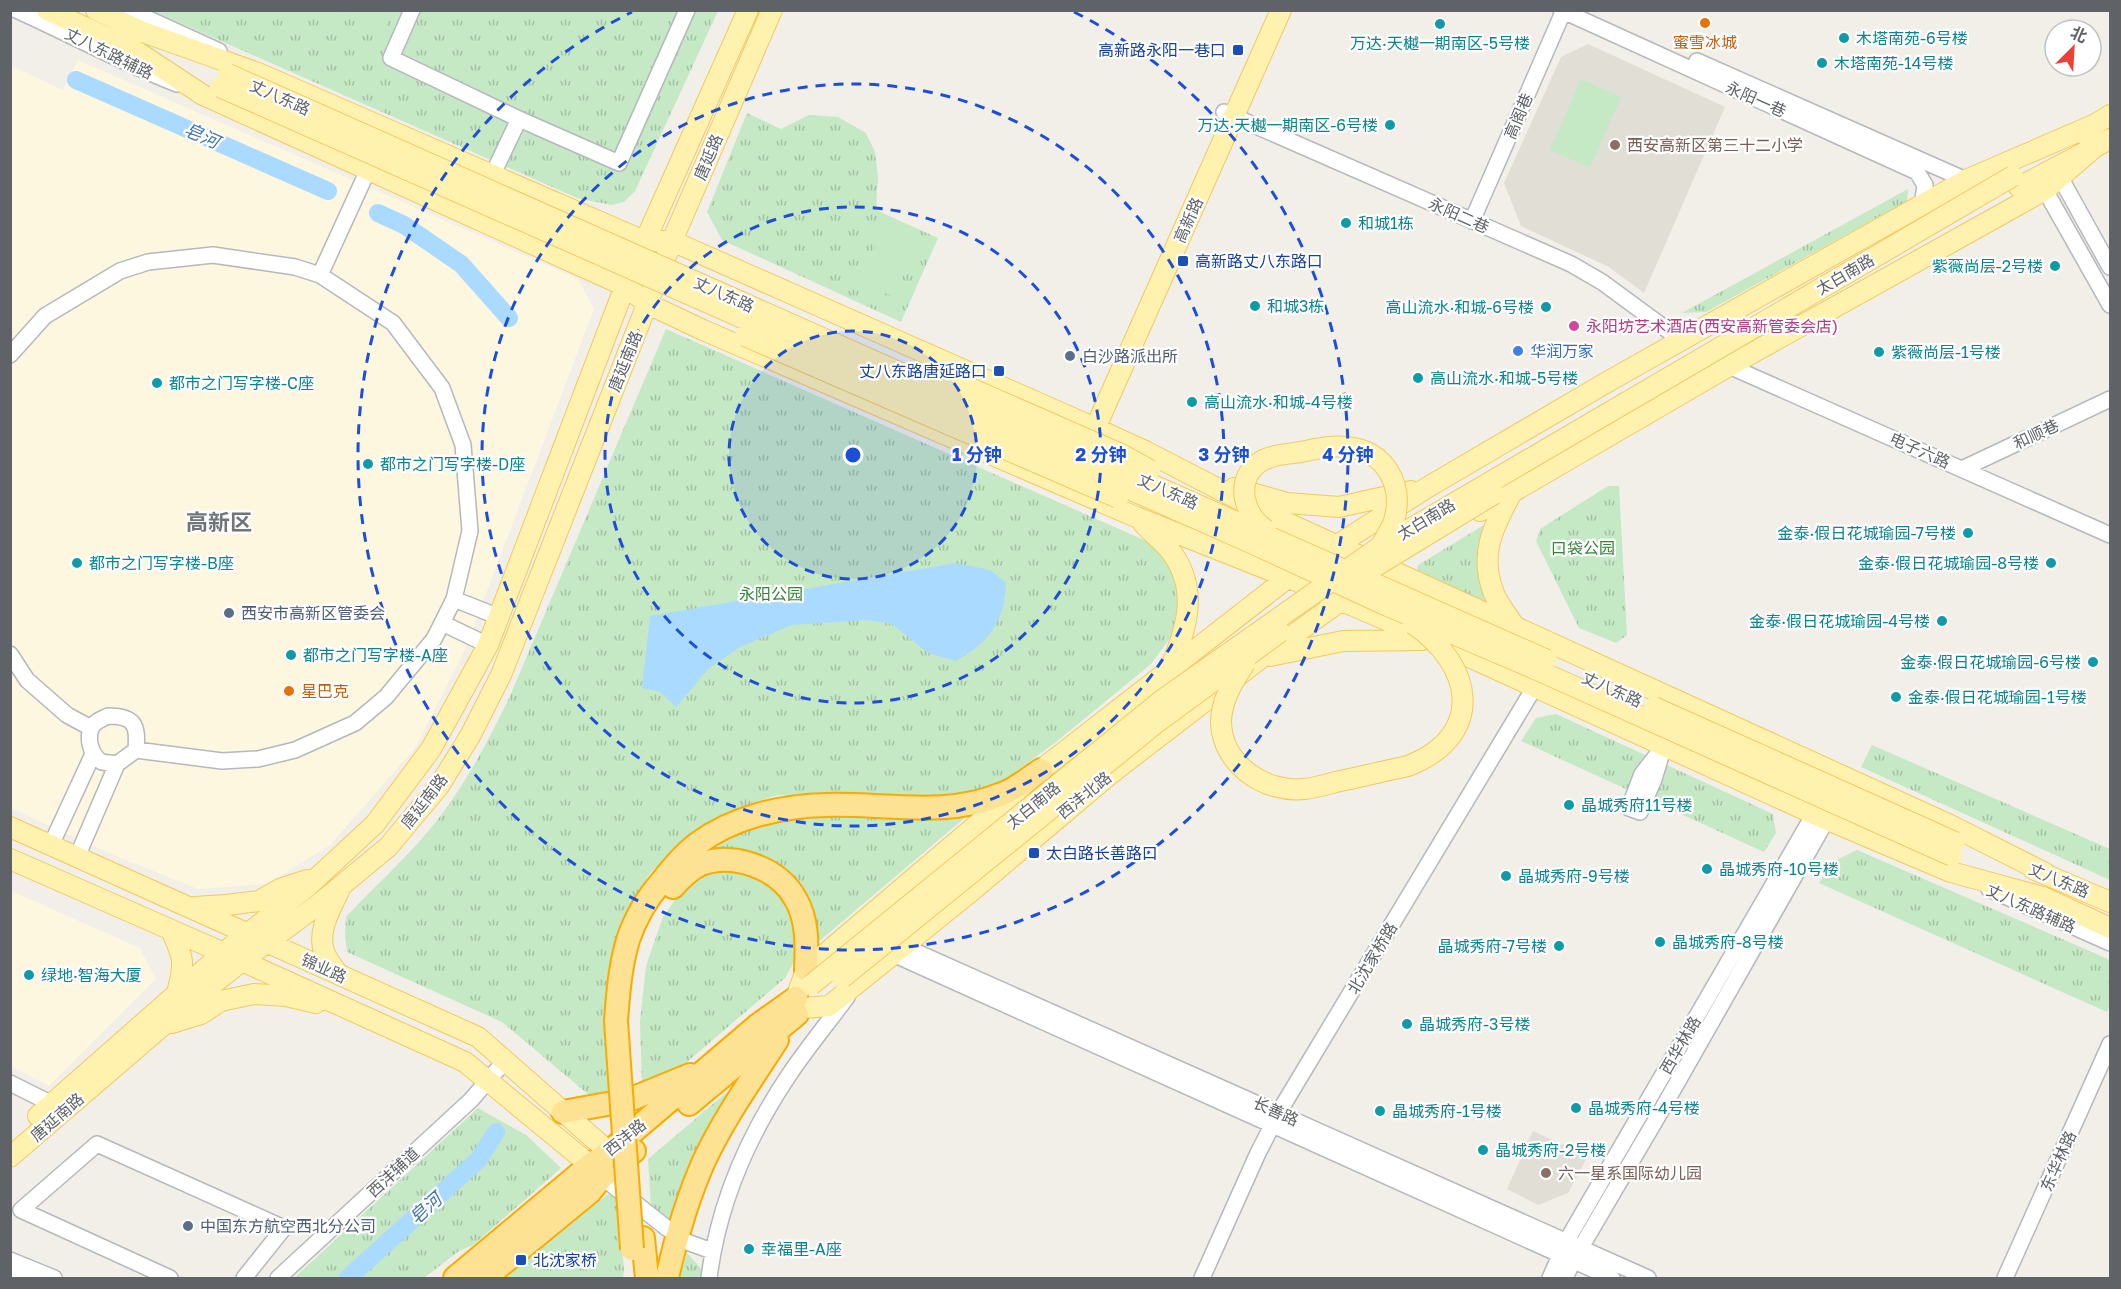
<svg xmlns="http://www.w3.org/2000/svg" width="2121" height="1289" font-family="'Golos Text','Noto Sans SC',sans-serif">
<defs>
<pattern id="grass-tufts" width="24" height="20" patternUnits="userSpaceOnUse" patternTransform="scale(1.5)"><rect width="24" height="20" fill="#c5e8c5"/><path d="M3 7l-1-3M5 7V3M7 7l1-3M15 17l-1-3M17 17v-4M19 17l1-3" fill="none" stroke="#a3c0a4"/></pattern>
</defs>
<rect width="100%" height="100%" fill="#f1efe8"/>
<path fill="#fef7e0" d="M78 60 578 279 594 309 463 654 415 748 330 845 267 884 198 889 109 853 11 808V66L63 90Z
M11 891 140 948 156 979 49 1086 11 1066Z"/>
<path fill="#e1ded6" d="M1588 44 1725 107 1644 293 1609 267 1521 226 1504 183 1561 57Z
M1533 1131 1588 1156 1568 1193 1538 1205 1507 1189Z"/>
<path fill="url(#grass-tufts)" d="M153 11H718L635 191 624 202 611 205 577 198Z
M747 113 781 129 809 115 838 117 866 133 875 152 878 177 876 210 938 238 901 322 722 240 707 212Z
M1908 189 1907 201 1706 312 1682 313Z
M666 329 1153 544 1170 566 1178 594V615L1171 637 1151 664 1056 742 1003 781 972 792 931 798 778 795 749 804 717 818 681 844 651 872 633 900 616 936 608 980 611 1096 595 1100 502 1022 347 952 345 935 346 917C372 889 401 863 426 834 461 793 487 744 510 696Z
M1608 486H1619L1627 635 1616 643 1579 628 1536 541 1540 529Z
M1489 522 1496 610 1416 573 1418 565Z
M1556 714 1773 814 1776 833 1764 852 1521 741 1536 718Z
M1872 745 2110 849V880L1861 767Z
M790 812 968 815 811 948 786 880 693 861 711 847 742 829Z
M1857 850 2108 959 2110 961V1005L2107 1012 1819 883 1832 862Z
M714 868 766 877 797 916 795 960 785 978 674 1073 642 1087 640 1022 646 966 663 917 690 879Z
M739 1082 670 1223 651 1208 648 1159Z
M478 1108 526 1135 561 1168 473 1245 459 1251 424 1278H294Z
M608 1194 618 1199 624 1270 623 1278H505Z
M687 1253 703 1271 702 1278H680Z"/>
<path fill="#c5e8c5" d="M335 11H392L383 32Z
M1581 79 1621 97 1590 168 1550 150Z
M886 222 920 236 894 297 860 282Z"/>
<path fill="#aadaff" d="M956 563 990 570 1006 583C1005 621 988 644 955 661L928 653 892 624 867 620 792 625 740 647 708 669 676 707 660 692 642 688 650 616Z"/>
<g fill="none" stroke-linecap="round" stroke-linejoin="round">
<path stroke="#aadaff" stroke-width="18" d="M76 80 328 191
M378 213 404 225 461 264 509 318
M348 1278 479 1159 496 1132"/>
<g stroke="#b5b8bc" stroke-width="18">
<path id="minor" d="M16 10C70 34 122 63 177 84
M129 10 219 51
M412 10 391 58 519 119
M1561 10 1917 172 1925 185 1922 206
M1697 61 1966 180
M1224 112 1571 264 1602 282 1681 340
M492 176 519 119 619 163 687 10
M2060 177 2110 267
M2045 190 2110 305
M1472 221 1564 10
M320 275 368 170
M10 355 45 316 120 271 148 262 213 255 295 267 320 275 393 323 442 388 463 445 470 531 454 599 434 639 386 697 355 723 295 750 258 759 222 761 136 750
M1729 366 2110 535
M1962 469 2110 399
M454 599 499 617
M442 623 488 645
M10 654 27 680 67 715 91 728
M108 716C135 716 138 725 136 750L117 764C113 763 106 763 102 762 91 756 86 738 92 727 95 721 102 719 108 716Z
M1664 746 1654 779 1640 812 1629 808 1642 774Z
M51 845 93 754
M77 857 117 764
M1989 889 2110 943
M903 946 1648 1278
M893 954 1612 1278
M10 1083 52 1104
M602 1177 668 1229
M687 1242 712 1251
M10 1260 54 1278
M10 1272 26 1278
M170 1278 21 1210 97 1144 284 1228 244 1278
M278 1278 471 1100 505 1061
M709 1278C718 1205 748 1136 789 1075 807 1048 828 1023 847 997
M1202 1278 1258 1153 1279 1112 1540 678
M1550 1278 1566 1242 1814 814
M1565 1278 1573 1261 1661 1111 1827 819
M2005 1278 2110 1044"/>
</g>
<g stroke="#f2c960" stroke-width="22">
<path id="major" d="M47 10 133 49 203 95 625 286 648 304 703 330 1136 517 1287 577 1432 640 1814 814 1951 872 2043 897 2110 928
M96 10 143 32 258 73 644 241H672L1086 424 1145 451 1259 510 1948 824 2045 873
M2081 133 2110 115
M2019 187 2110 139
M1095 429 1281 10
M1234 488 1287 503 1339 507 1411 491
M1512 492C1494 526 1479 552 1493 591 1497 603 1508 616 1515 627
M1480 511 1729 366 2045 190 2094 148
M1143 523C1151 532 1161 540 1169 549 1200 588 1187 626 1171 667
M1328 551 1428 487 1609 381 1966 180 2091 126
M1270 656 1343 641 1422 640
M10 827 478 1037 609 1152
M10 859 242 961 465 1062 590 1165
M2033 869 2110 902
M195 907 226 905 259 901 280 889 307 880
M171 930C184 958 185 963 177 993
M338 974C334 968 328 961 325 954 316 933 330 910 339 891
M796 998 806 970 1041 770 1295 572
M803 1008 829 1006 968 894 1109 775 1261 658 1349 595
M172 1023 201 1014 221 1001 254 994 286 996 316 1003
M38 1116 223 953 306 888 375 824 431 749 488 645 625 286 748 10
M10 1157 189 1003 242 961 319 904 388 847 439 786 470 736 501 675 672 241 772 10"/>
</g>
<g stroke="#f9ab00" stroke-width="26">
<path id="highway" d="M673 887C681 878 690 869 701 864 734 852 778 868 795 898 808 919 807 946 806 970
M616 1021C618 994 620 967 628 940 635 919 648 897 662 881 672 868 684 854 697 844 733 817 781 806 826 805 885 803 945 818 1002 794 1016 789 1029 778 1041 770
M689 1104 797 1014
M563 1112 629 1100 690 1075
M643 1238 647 1278
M455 1278 590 1165 609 1152 758 1025 796 998
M485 1278 590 1192 602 1177 634 1151
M667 1278C676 1238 687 1199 704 1161 724 1118 752 1079 777 1040"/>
</g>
<use href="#minor" stroke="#fff" stroke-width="15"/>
<use href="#major" stroke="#fff2af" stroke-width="20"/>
<use href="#highway" stroke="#fde293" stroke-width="22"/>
<g stroke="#f2c960" stroke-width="22" stroke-linecap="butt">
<path id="major-bridge" d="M228 74 1547 660
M220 87 1249 542 1383 604 1535 669 1952 856
M745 336 1118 498
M945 377 1123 455 1150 470
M1266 530C1245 516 1234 483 1257 464 1268 455 1287 454 1301 452 1315 449 1332 445 1347 447 1386 451 1404 485 1394 521 1391 529 1385 538 1381 546
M1353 580 1494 494
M1245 663C1234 680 1221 700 1221 722 1222 764 1264 793 1304 789 1314 788 1325 785 1336 782 1360 777 1384 771 1408 766 1485 736 1475 666 1413 624
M1654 707 1955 842
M842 978 1155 724 1280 632
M811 985 1162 700 1381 546 2013 176"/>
</g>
<g stroke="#f9ab00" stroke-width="26" stroke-linecap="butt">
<path id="highway-bridge" d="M616 1021 632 1249"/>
</g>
<use href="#major-bridge" stroke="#fff2af" stroke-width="20"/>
<use href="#highway-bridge" stroke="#fde293" stroke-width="22"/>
</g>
<circle cx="853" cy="455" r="124" fill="#1d4ed8" fill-opacity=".12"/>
<g fill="none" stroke="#1d4ed8" stroke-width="3" stroke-dasharray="10 8">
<circle cx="853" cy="455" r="124"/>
<circle cx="853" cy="455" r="248"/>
<circle cx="853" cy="455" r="371"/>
<path d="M1074 12A495 495 0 1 1 632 12"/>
</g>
<g fill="#e8710a" stroke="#fff" stroke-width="2">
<circle cx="1705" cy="23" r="6"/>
<circle cx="289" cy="691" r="6"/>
</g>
<g fill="#0f9aa8" stroke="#fff" stroke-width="2">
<circle cx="1440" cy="24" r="6"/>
<circle cx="1844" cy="38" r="6"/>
<circle cx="1822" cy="63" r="6"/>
<circle cx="1390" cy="125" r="6"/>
<circle cx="1346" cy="223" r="6"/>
<circle cx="2055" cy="266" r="6"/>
<circle cx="1255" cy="306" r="6"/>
<circle cx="1546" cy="307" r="6"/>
<circle cx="1879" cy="352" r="6"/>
<circle cx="1418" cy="378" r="6"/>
<circle cx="157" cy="383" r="6"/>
<circle cx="1192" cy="402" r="6"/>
<circle cx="368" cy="464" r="6"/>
<circle cx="1968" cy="533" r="6"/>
<circle cx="77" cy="563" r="6"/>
<circle cx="2051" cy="563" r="6"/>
<circle cx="1942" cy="621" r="6"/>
<circle cx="291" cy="655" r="6"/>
<circle cx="2093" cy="662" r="6"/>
<circle cx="1896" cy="697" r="6"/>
<circle cx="1569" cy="805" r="6"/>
<circle cx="1707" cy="869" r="6"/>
<circle cx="1506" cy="876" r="6"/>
<circle cx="1660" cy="942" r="6"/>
<circle cx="1559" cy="946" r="6"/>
<circle cx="29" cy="975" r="6"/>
<circle cx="1407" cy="1024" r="6"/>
<circle cx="1576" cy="1108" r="6"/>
<circle cx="1380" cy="1111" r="6"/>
<circle cx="1483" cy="1150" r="6"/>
<circle cx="749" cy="1249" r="6"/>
</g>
<g fill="#1a4fb4" stroke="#fff" stroke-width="2">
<rect x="1232" y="44" width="12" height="12" rx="3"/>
<rect x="1177" y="255" width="12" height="12" rx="3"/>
<rect x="993" y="365" width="12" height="12" rx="3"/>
<rect x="1028" y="847" width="12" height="12" rx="3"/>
<rect x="515" y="1254" width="12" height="12" rx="3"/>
</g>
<g fill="#8d6e63" stroke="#fff" stroke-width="2">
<circle cx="1615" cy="145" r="6"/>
<circle cx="1546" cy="1173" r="6"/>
</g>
<circle fill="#d1479c" stroke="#fff" stroke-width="2" cx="1574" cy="326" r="6"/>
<circle fill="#3f7fe0" stroke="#fff" stroke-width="2" cx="1518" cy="351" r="6"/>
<g fill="#5c6f8a" stroke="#fff" stroke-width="2">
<circle cx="1070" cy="356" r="6"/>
<circle cx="229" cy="613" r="6"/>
<circle cx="188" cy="1226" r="6"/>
</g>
<g text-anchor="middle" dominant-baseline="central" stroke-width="4.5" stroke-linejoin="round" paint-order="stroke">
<g font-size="16" fill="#0d838f" stroke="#fff" text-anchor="start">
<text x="1856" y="38">木塔南苑-6号楼</text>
<text x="1440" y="43" text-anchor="middle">万达·天樾一期南区-5号楼</text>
<text x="1834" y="63">木塔南苑-14号楼</text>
<text x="1378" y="125" text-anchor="end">万达·天樾一期南区-6号楼</text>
<text x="1358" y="223">和城1栋</text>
<text x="2043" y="266" text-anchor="end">紫薇尚层-2号楼</text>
<text x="1267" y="306">和城3栋</text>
<text x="1534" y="307" text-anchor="end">高山流水·和城-6号楼</text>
<text x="1891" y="352">紫薇尚层-1号楼</text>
<text x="1430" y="378">高山流水·和城-5号楼</text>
<text x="169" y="383">都市之门写字楼-C座</text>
<text x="1204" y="402">高山流水·和城-4号楼</text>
<text x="380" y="464">都市之门写字楼-D座</text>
<text x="1956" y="533" text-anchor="end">金泰·假日花城瑜园-7号楼</text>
<text x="89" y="563">都市之门写字楼-B座</text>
<text x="2039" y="563" text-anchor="end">金泰·假日花城瑜园-8号楼</text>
<text x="1930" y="621" text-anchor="end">金泰·假日花城瑜园-4号楼</text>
<text x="303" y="655">都市之门写字楼-A座</text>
<text x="2081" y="662" text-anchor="end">金泰·假日花城瑜园-6号楼</text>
<text x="1908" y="697">金泰·假日花城瑜园-1号楼</text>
<text x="1581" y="805">晶城秀府11号楼</text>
<text x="1719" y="869">晶城秀府-10号楼</text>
<text x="1518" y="876">晶城秀府-9号楼</text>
<text x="1672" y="942">晶城秀府-8号楼</text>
<text x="1547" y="946" text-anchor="end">晶城秀府-7号楼</text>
<text x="41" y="975">绿地·智海大厦</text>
<text x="1419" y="1024">晶城秀府-3号楼</text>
<text x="1588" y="1108">晶城秀府-4号楼</text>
<text x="1392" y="1111">晶城秀府-1号楼</text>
<text x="1495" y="1150">晶城秀府-2号楼</text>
<text x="761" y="1249">幸福里-A座</text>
</g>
<g font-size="16" fill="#c56008" stroke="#fff">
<text x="1705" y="42">蜜雪冰城</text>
<text x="301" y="691" text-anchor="start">星巴克</text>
</g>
<g font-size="16" fill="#164399" stroke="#fff" text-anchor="start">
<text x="1226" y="50" text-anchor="end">高新路永阳一巷口</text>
<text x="1195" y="261">高新路丈八东路口</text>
<text x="987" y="371" text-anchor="end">丈八东路唐延路口</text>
<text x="1046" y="853">太白路长善路口</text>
<text x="533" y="1260">北沈家桥</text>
</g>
<g font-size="16" fill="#5f6368" stroke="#fff">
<text transform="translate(109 53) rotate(26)">丈八东路辅路</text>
<text transform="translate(280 97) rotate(24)">丈八东路</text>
<text transform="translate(1756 99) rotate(24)">永阳一巷</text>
<text transform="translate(1518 116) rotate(-67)">高阁巷</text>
<text transform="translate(708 157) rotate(-67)">唐延路</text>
<text transform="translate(1459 215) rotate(24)">永阳二巷</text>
<text transform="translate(1188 220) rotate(-66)">高新路</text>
<text transform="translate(1845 274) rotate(-30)">太白南路</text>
<text transform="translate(724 294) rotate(24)">丈八东路</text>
<text transform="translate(625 361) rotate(-68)">唐延南路</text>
<text transform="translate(2036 434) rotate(-25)">和顺巷</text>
<text transform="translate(1920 450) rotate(24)">电子六路</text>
<text transform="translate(1168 491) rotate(24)">丈八东路</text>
<text transform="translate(1426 519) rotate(-31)">太白南路</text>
<text transform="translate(1612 689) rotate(24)">丈八东路</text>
<text transform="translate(1084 795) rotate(-39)">西沣北路</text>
<text transform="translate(424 801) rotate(-52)">唐延南路</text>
<text transform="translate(1033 805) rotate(-39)">太白南路</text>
<text transform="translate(2059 880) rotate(23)">丈八东路</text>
<text transform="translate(2031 908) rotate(24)">丈八东路辅路</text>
<text transform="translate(1372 958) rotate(-59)">北沈家桥路</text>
<text transform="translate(324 968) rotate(24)">锦业路</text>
<text transform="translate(1680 1045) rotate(-60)">西华林路</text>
<text transform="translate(1276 1111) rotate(24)">长善路</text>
<text transform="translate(57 1117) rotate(-41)">唐延南路</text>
<text transform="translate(625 1137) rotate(-39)">西沣路</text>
<text transform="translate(2058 1161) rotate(-66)">东华林路</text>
<text transform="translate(393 1172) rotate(-43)">西沣辅道</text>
</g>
<g font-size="16" fill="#785e54" stroke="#fff" text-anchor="start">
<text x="1627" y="145">西安高新区第三十二小学</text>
<text x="1558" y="1173">六一星系国际幼儿园</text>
</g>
<g font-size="16" fill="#b23c85" stroke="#fff" text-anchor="start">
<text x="1586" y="326">永阳坊艺术酒店(西安高新管委会店)</text>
</g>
<g font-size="16" fill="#366cbe" stroke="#fff" text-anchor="start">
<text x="1530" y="351">华润万家</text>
</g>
<g font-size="16" fill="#4e5e75" stroke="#fff" text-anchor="start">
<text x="1082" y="356">白沙路派出所</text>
<text x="241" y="613">西安市高新区管委会</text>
<text x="200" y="1226">中国东方航空西北分公司</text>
</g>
<g font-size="16" fill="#348238" stroke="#fff">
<text x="1583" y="548">口袋公园</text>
<text x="771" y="594">永阳公园</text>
</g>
<g font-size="18" font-style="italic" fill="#4174aa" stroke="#fff">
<text transform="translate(202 135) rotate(24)">皂河</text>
<text transform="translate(425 1208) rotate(-42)">皂河</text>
</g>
<g font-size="22" font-weight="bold" fill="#70757a" stroke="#fff">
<text x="219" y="521">高新区</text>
</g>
</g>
<circle cx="853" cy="455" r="9" fill="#1d4ed8" stroke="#fff" stroke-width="3"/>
<g font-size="18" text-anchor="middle" font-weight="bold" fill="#1d4ed8" stroke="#fff" stroke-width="4.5" stroke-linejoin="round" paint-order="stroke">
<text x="977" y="461">1 分钟</text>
<text x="1101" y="461">2 分钟</text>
<text x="1224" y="461">3 分钟</text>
<text x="1348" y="461">4 分钟</text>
</g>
<rect width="2121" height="1289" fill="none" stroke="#5f6368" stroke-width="24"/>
<g transform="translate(2073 48) rotate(24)"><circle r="28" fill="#ffffff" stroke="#bfc1c3" stroke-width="1.5"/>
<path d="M0-4.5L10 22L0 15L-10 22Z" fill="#ea4335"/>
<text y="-9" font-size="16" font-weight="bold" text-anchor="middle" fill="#5f6368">北</text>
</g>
</svg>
